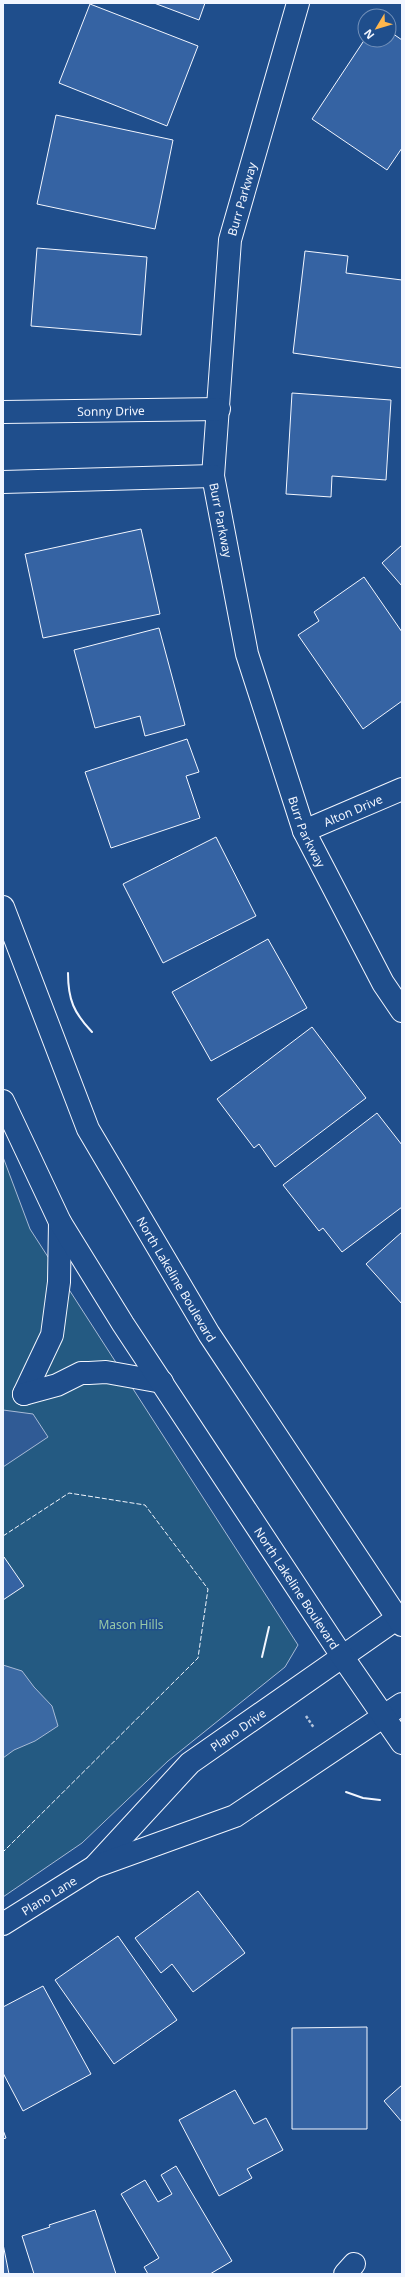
<svg xmlns="http://www.w3.org/2000/svg" width="405" height="2277" font-family="'Noto Sans',sans-serif">
<rect width="100%" height="100%" fill="#1f4e8c"/>
<path fill="#245a82" stroke="#a8bbd7" d="M3 1157 30 1229 298 1645 285 1667 168 1761 82 1843 3 1897Z"/>
<path fill="#305b95" stroke="#a8bbd7" d="M3 1410 33 1414 48 1437 3 1467Z"/>
<path fill="#3b69a3" stroke="#a8bbd7" d="M3 1665 22 1671 34 1687 52 1706 58 1726 35 1741 14 1750 3 1758Z"/>
<path fill="#3563a3" stroke="#f2f6ff" d="M154 3H205L199 20Z
M90 4 198 46 167 126 59 83Z
M389 31 402 40V148L387 170 312 119 365 39 389 40Z
M56 115 173 140 155 229 37 204Z
M37 248 147 257 141 335 31 326Z
M305 251 348 256 346 273 402 280V368L293 353Z
M292 393 391 400 386 480 332 476 331 497 286 494Z
M141 529 160 614 43 638 25 554Z
M402 545V586L382 563Z
M364 577 402 632V701L363 729 298 635 319 621 314 612Z
M159 628 185 725 145 736 140 716 95 728 74 650Z
M187 739 199 772 186 776 200 818 111 848 85 772Z
M216 837 256 916 163 963 123 884Z
M268 939 307 1008 211 1061 172 992Z
M312 1027 366 1098 275 1167 259 1144 254 1148 217 1099Z
M377 1113 402 1145V1207L342 1252 323 1228 319 1231 283 1185Z
M402 1232V1304L366 1264Z
M4 1557 24 1586 3 1600V1558Z
M198 1891 245 1953 193 1992 172 1964 161 1973 135 1938Z
M118 1936 177 2020 114 2064 55 1980Z
M43 1986 91 2074 23 2111 3 2073V2007Z
M367 2027V2129H292V2028Z
M402 2085V2122L384 2101Z
M235 2090 254 2124 266 2118 283 2150 247 2169 252 2178 219 2196 179 2120Z
M3 2130 6 2138 3 2139Z
M176 2166 232 2261 210 2274H148L144 2267 159 2258 121 2194 145 2180 158 2202 172 2194 161 2175Z
M95 2210 116 2274H34L22 2236 50 2227 49 2225Z
M3 2244 9 2274H3Z"/>
<g fill="none" stroke-linecap="round" stroke-linejoin="round">
<g stroke="#f2f6ff" stroke-width="24">
<g id="minor">
<path id="s1" d="M298 3 230 240 213 476 247 654 304 831 383 983 402 1011"/>
<path id="s2" d="M3 412 219 409"/>
<path d="M3 482 213 476"/>
<path id="s3" d="M304 831 402 789"/>
<path d="M24 1394 52 1335 59 1282 60 1222"/>
<path d="M24 1394 57 1385 81 1373H89L106 1372 162 1382"/>
<path id="s4" d="M96 1865 190 1763 402 1615"/>
<path id="s5" d="M3 1924 94 1867 235 1816 402 1704"/>
<path d="M345 2274 354 2264"/>
</g>
</g>
<g stroke="#f2f6ff" stroke-width="24">
<g id="major">
<path id="s6" d="M3 907 88 1129 209 1334 402 1625"/>
<path id="s7" d="M3 1101 60 1222 123 1324 342 1656 402 1743"/>
</g>
</g>
<path stroke="#b3c4dc" stroke-width="2.5" stroke-dasharray="3 2" stroke-linecap="butt" d="M306 1716 314 1728"/>
<use href="#minor" stroke="#1f4e8c" stroke-width="22"/>
<use href="#major" stroke="#1f4e8c" stroke-width="22"/>
<path stroke="#f2f6ff" stroke-width="1" stroke-dasharray="5 2" stroke-linecap="butt" d="M3 1536 69 1493 145 1505 208 1589 198 1658 3 1852"/>
<path stroke="#f2f6ff" stroke-width="2" d="M68 973C68 1000 74 1013 92 1032
M262 1657 269 1627
M346 1792 363 1798 380 1800"/>
</g>
<g text-anchor="middle" dominant-baseline="central" stroke-width="3" stroke-linejoin="round" paint-order="stroke">
<g font-size="12" fill="#f2f6ff" stroke="#1f4e8c">
<text transform="translate(242 199) rotate(-74)">Burr Parkway</text>
<text stroke="none"><textPath href="#s2" startOffset="108">Sonny Drive</textPath></text>
<text stroke="none"><textPath href="#s1" startOffset="528">Burr Parkway</textPath></text>
<text stroke="none"><textPath href="#s3" startOffset="53">Alton Drive</textPath></text>
<text stroke="none"><textPath href="#s1" startOffset="852">Burr Parkway</textPath></text>
<text stroke="none"><textPath href="#s6" startOffset="412">North Lakeline Boulevard</textPath></text>
<text stroke="none"><textPath href="#s7" startOffset="570">North Lakeline Boulevard</textPath></text>
<text stroke="none"><textPath href="#s4" startOffset="197">Plano Drive</textPath></text>
<text stroke="none"><textPath href="#s5" startOffset="54">Plano Lane</textPath></text>
</g>
<g font-size="12" fill="#97c8a6" stroke="#1f4e8c">
<text x="131" y="1624">Mason Hills</text>
</g>
</g>
<rect width="405" height="2277" fill="none" stroke="#f2f6ff" stroke-width="8"/>
<g transform="translate(377 28) rotate(232)"><circle r="19" fill="#1f4e8c" stroke="#7391ba"/>
<path d="M0-3L7 15L0 10L-7 15Z" fill="#ffb74d"/>
<text y="-6" font-size="11" font-weight="bold" text-anchor="middle" fill="#f2f6ff">N</text>
</g>
</svg>
